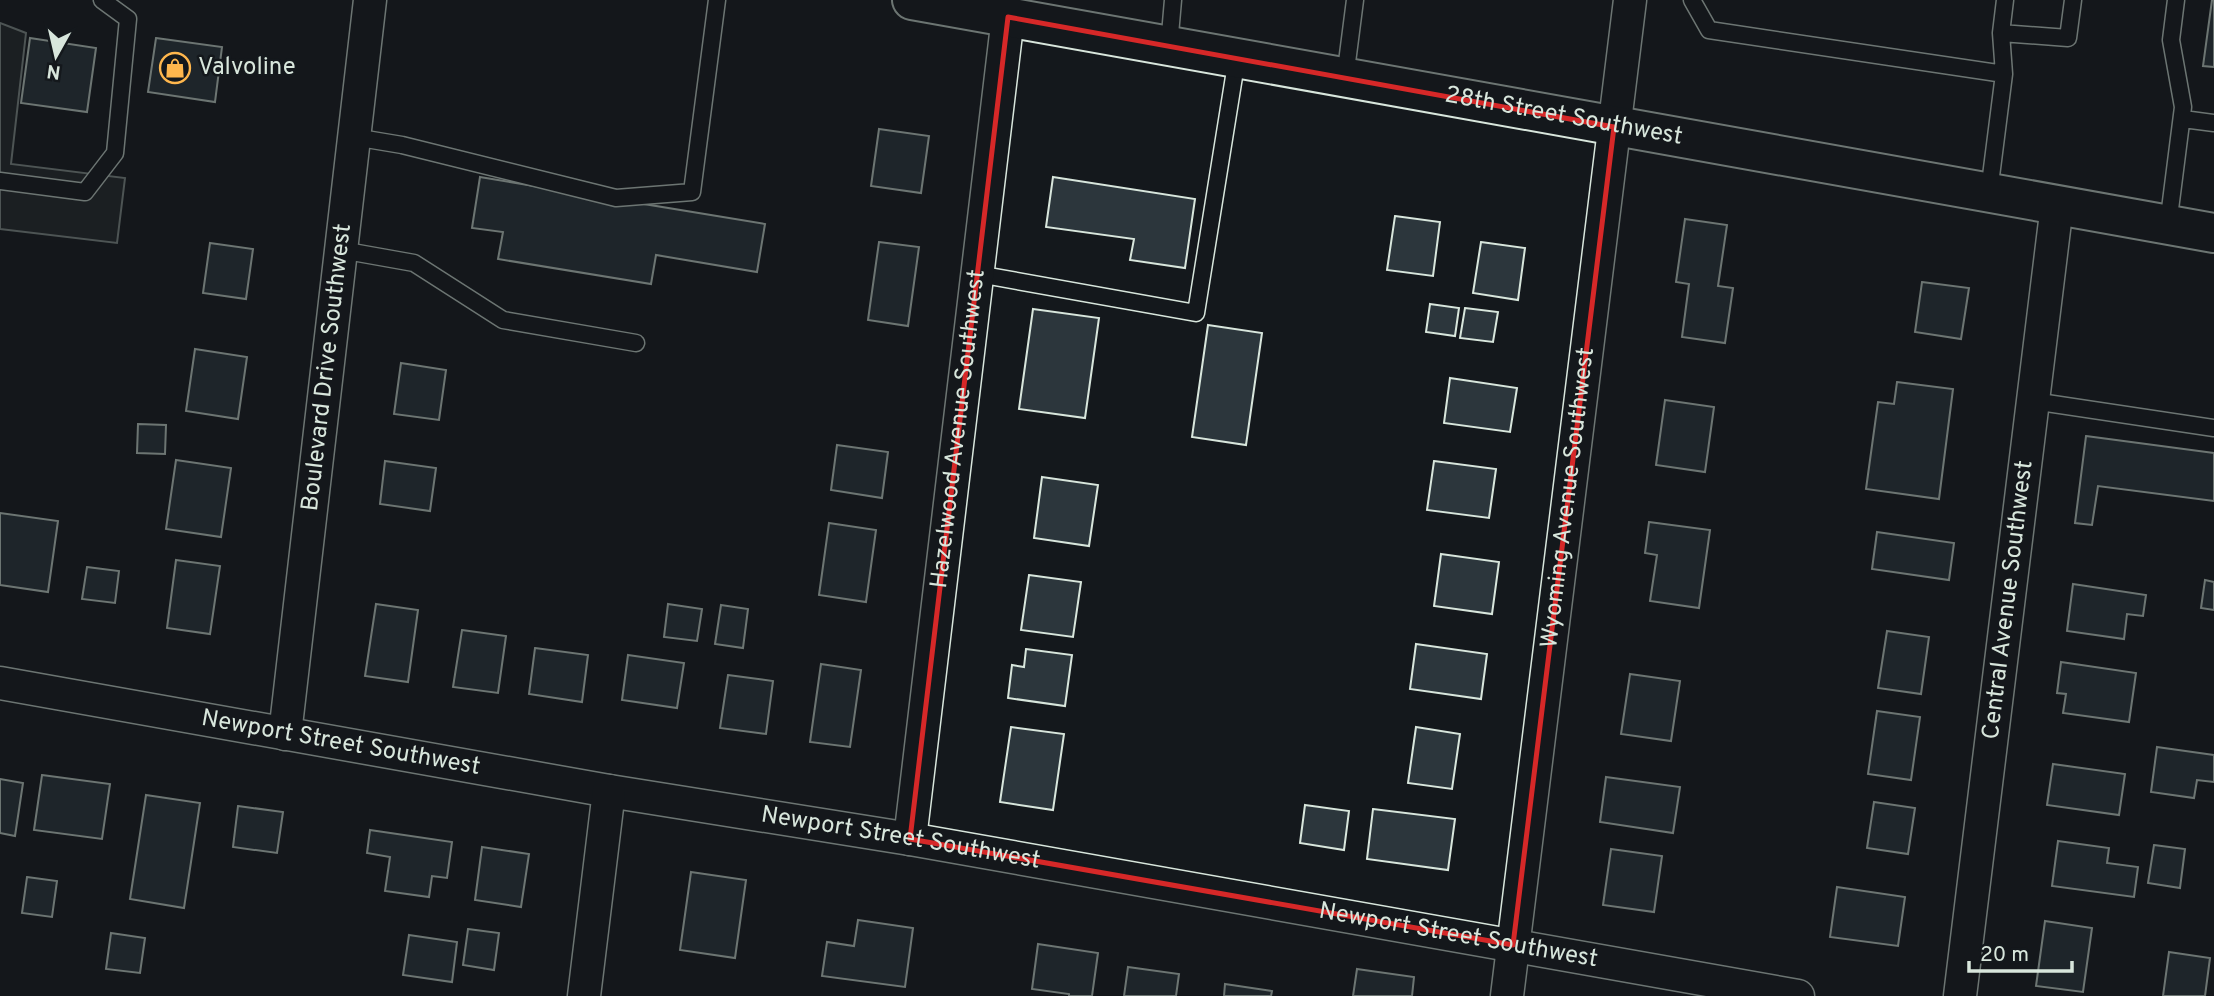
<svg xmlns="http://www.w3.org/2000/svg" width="2214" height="996" font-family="Overpass,sans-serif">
<rect width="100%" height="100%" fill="#14181c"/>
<path fill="#24282b" stroke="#939e99" stroke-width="2" d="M0 23 26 33 11 164 125 178 117 243 0 229Z"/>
<path fill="#2c363c" stroke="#d8e6dc" stroke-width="2" d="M2212 0H2214V67L2203 66Z
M30 38 96 48 87 112 21 103Z
M156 38 222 47 215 102 148 92Z
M879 129 929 136 921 193 871 186Z
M480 177 765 224 757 272 656 255 651 284 498 259 503 232 472 228Z
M1053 177 1195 199 1185 268 1130 260 1134 239 1046 227Z
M1395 216 1440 222 1433 276 1387 270Z
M1685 219 1727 225 1718 286 1733 288 1725 343 1682 337 1689 284 1676 282Z
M879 242 919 247 908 326 868 320Z
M1481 242 1525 248 1518 300 1473 293Z
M210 243 253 249 246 299 203 293Z
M1922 282 1969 288 1961 339 1915 332Z
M1430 304 1459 308 1455 336 1426 332Z
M1465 308 1498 312 1493 342 1460 338Z
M1033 309 1099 318 1085 418 1019 409Z
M1208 325 1262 333 1246 445 1192 437Z
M195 349 247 357 238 419 186 411Z
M401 363 446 370 439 420 394 414Z
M1450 378 1517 388 1510 432 1444 423Z
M1897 382 1953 389 1939 499 1866 489 1878 402 1894 404Z
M1665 400 1714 407 1705 472 1656 465Z
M138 424 166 425 165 454 137 453Z
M2086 436 2214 453V501L2098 486 2092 525 2075 523Z
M837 445 888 452 882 498 831 490Z
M176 460 231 468 221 537 166 529Z
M385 461 436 468 430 511 380 504Z
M1434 461 1496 469 1489 518 1427 510Z
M1042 477 1098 485 1089 546 1034 538Z
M0 513 58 521 48 592 0 585Z
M1649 522 1710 530 1699 608 1650 601 1657 555 1645 553Z
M829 523 876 530 866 602 819 595Z
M1877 532 1954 543 1949 580 1872 569Z
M1441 554 1499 562 1492 614 1434 606Z
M176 560 220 566 210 634 167 628Z
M87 567 119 571 115 603 82 599Z
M1029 575 1081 582 1073 637 1021 630Z
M2205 580 2214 582V610L2201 608Z
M2073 584 2146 595 2143 616 2127 614 2124 639 2067 631Z
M376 604 418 610 408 682 365 676Z
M668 604 702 609 697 641 664 637Z
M721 605 748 609 743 648 715 644Z
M462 630 506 636 498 693 453 687Z
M1887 631 1929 637 1921 694 1878 688Z
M1416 644 1487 654 1481 699 1410 689Z
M535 648 588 655 582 702 529 694Z
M1026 649 1072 655 1065 706 1008 698 1012 665 1024 667Z
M628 655 684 663 677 708 622 700Z
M2061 662 2136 673 2129 722 2063 713 2066 694 2057 693Z
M821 664 861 670 850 747 810 742Z
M1630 674 1680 681 1671 741 1621 734Z
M728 675 773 681 766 734 720 728Z
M1877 711 1920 717 1911 780 1868 774Z
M1011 727 1064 734 1053 810 1000 802Z
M1416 727 1460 734 1452 789 1408 783Z
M2157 747 2214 755V782L2197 780 2194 798 2151 792Z
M2053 764 2125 774 2119 815 2047 805Z
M42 775 110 784 102 839 34 830Z
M1606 777 1680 787 1673 833 1600 822Z
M0 779 23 783 15 836 0 833Z
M146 795 200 803 184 908 130 899Z
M1874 802 1915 808 1908 854 1867 848Z
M1305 805 1349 811 1344 850 1300 843Z
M238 806 283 812 277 853 233 847Z
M1373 809 1455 819 1448 870 1367 859Z
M370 830 452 842 447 878 432 876 429 897 385 891 390 857 367 853Z
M2058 841 2109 848 2107 863 2138 867 2134 897 2052 886Z
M2154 845 2185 849 2180 888 2148 883Z
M482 847 529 854 521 907 475 900Z
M1611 849 1662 856 1654 912 1603 905Z
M691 872 746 880 735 958 680 950Z
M27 877 57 881 52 917 22 913Z
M1837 887 1905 897 1898 946 1830 937Z
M858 920 913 928 905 987 822 976 827 942 854 946Z
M2045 921 2092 928 2083 992 2036 986Z
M468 929 499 933 494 970 463 965Z
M111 933 145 938 140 973 106 969Z
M409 935 457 942 452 982 403 975Z
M1038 944 1098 953 1092 996H1069V994L1032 989Z
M2169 952 2210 958 2205 996H2163Z
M1128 967 1179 974 1176 996H1124Z
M1357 969 1414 977 1412 996H1353Z
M1225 984 1272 991 1271 996H1224Z"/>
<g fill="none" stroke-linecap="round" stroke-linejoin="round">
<g stroke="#d8e6dc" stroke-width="19">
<path id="service" d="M1692 0 1709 30 2004 74
M2001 33 2068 38 2073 0
M1169 46 1173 0
M1345 78 1355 0
M2183 119 2214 123
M354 137 402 145 616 198 692 192 717 0
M0 181 85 192 115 153 128 19 102 0
M1989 192 2004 74 2001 33 2005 0
M2168 225 2183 107 2171 40 2176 0
M341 250 414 263 503 320 636 343
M978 274 1196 313 1237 58
M2033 401 2214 428"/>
</g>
<g stroke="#d8e6dc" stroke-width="35">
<g id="minor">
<path id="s1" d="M0 683 609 791 910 839 1798 996"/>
<path id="s2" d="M285 734 370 0"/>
<path id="s3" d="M910 839 1008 17"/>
<path d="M584 996 609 791"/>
<path id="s4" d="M1507 996 1630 0"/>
<path id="s5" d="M1960 996 2057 205"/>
</g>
</g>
<g stroke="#d8e6dc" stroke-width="42">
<g id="primary">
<path id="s6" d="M912 0 2214 233"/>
</g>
</g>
<use href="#service" stroke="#14181c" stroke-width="16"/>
<use href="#minor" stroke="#14181c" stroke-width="32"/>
<use href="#primary" stroke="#14181c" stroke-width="38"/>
</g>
<path d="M0 0H2214V996H0ZM1008 17 1614 127 1513 945 910 839Z" fill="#14181c" fill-opacity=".55" fill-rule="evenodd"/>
<path fill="none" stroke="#d62828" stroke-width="5" stroke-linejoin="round" d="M1008 17 1614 127 1513 945 910 839Z"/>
<defs>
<g id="shop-ring" transform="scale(1.575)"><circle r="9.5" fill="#14181c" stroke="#ffb74d" stroke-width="1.5"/><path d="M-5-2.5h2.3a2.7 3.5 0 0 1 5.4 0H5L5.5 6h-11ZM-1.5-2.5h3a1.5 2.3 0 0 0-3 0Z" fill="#ffb74d"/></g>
</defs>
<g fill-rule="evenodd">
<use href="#shop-ring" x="175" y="68"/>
</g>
<g text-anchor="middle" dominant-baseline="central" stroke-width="5" stroke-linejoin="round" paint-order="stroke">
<g font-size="24" fill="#d8e6dc" stroke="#14181c" text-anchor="start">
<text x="198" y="68">Valvoline</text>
</g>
<g font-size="24" fill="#d8e6dc" stroke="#14181c">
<text stroke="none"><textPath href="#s6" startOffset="662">28th Street Southwest</textPath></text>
<text stroke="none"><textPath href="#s2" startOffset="369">Boulevard Drive Southwest</textPath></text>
<text stroke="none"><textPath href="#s3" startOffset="413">Hazelwood Avenue Southwest</textPath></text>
<text stroke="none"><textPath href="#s4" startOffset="502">Wyoming Avenue Southwest</textPath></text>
<text stroke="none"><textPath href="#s5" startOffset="399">Central Avenue Southwest</textPath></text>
<text stroke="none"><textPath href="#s1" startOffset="346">Newport Street Southwest</textPath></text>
<text stroke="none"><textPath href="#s1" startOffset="914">Newport Street Southwest</textPath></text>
<text stroke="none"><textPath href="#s1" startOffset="1480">Newport Street Southwest</textPath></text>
</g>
</g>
<g transform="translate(56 56) rotate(188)" stroke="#14181c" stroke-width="5" paint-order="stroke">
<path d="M0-5L12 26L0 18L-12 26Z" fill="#d8e6dc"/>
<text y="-10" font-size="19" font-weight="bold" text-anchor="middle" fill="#d8e6dc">N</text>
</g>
<path d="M1969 961v10h103v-10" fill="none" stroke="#d8e6dc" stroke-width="3.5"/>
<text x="1980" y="961" font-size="21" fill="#d8e6dc" stroke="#14181c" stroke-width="5" paint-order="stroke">20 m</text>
</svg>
